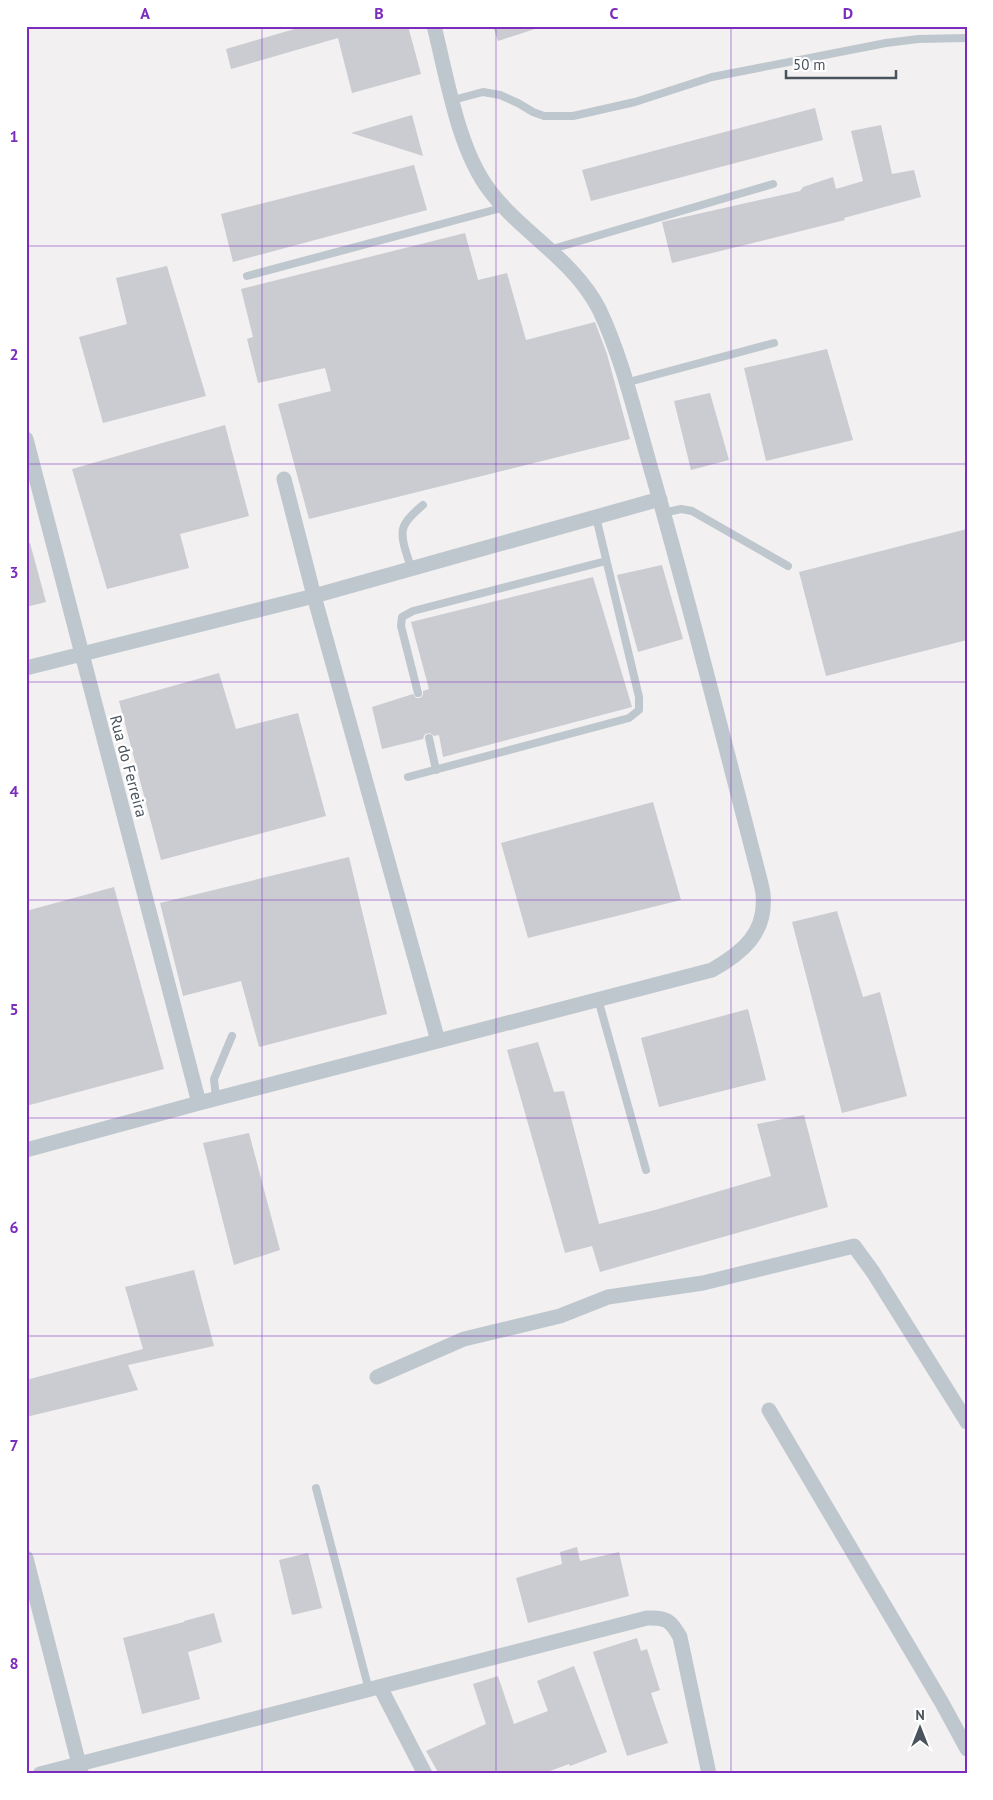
<svg xmlns="http://www.w3.org/2000/svg" width="993" height="1800" font-family="'PT Sans',sans-serif">
<rect width="100%" height="100%" fill="#f2f0f0"/>
<path fill="#caccd2" d="M305 26H408L421 74 352 93 338 38 231 69 226 49Z
M493 26H534L535 29 498 41Z
M815 108 823 140 591 201 582 170Z
M412 115 423 156 351 133Z
M881 125 892 174 914 170 921 197 844 218 845 220 672 263 662 222 800 191 803 187 833 177 836 189 863 181 851 131Z
M414 165 427 210 233 262 221 214Z
M465 233 478 280 507 273 526 340 595 322 607 354 630 439 309 519 278 404 331 391 325 368 258 383 247 339 253 337 241 289Z
M167 266 206 396 103 423 79 337 127 324 116 278Z
M827 349 853 440 766 461 744 368Z
M710 393 729 460 691 470 674 401Z
M225 425 249 516 180 534 189 568 107 589 72 469Z
M967 529V640L826 676 799 572Z
M30 543 46 602 26 607V544Z
M662 565 683 639 638 652 617 575Z
M593 577 632 707 443 757 439 735 434 736 430 733 425 734 423 739 382 749 372 707 413 694 416 698H420L423 695V691L429 689 411 622Z
M219 673 236 729 298 713 326 816 161 860 119 701Z
M653 802 681 900 528 938 501 843Z
M349 857 387 1014 259 1047 241 981 183 996 160 903Z
M114 887 164 1069 26 1106V911Z
M837 911 863 997 880 992 907 1096 842 1113 792 922Z
M748 1009 766 1080 659 1107 641 1038Z
M538 1042 554 1092 564 1091 599 1224 655 1210 771 1176 757 1124 804 1115 828 1207 600 1272 592 1246 565 1253 507 1050Z
M249 1133 280 1250 234 1265 203 1143Z
M194 1270 214 1346 128 1365 138 1390 26 1417V1380L143 1349 125 1287Z
M577 1547 580 1561 619 1552 629 1596 528 1623 516 1578 562 1564 560 1552Z
M308 1553 322 1608 292 1615 279 1560Z
M214 1613 222 1642 188 1652 200 1699 142 1714 123 1638 184 1622V1621Z
M637 1638 641 1651 647 1649 660 1690 651 1693 668 1743 627 1756 593 1652Z
M574 1666 607 1752 570 1766 569 1764 542 1774H439L426 1751 486 1724 473 1684 498 1676 514 1724 548 1711 537 1681Z"/>
<g fill="none" stroke-linecap="round" stroke-linejoin="round">
<path stroke="#bfc7ce" stroke-width="8" d="M453 100 483 92 500 95 518 103 533 112 544 116H573L635 102 712 77 886 43 918 39 967 38
M549 250 773 184
M247 276 505 207
M625 383 774 343
M663 513 681 509 692 511 788 566
M411 568C408 557 399 537 404 526 408 517 416 511 423 505
M418 693 401 626 402 617 413 611 606 561
M429 738 436 770
M408 777 629 718 639 710V697L596 517
M598 999 646 1170
M216 1098 214 1079 232 1036
M316 1488 369 1690"/>
<path stroke="#bfc7ce" stroke-width="15" d="M26 439 199 1103
M284 479 314 596 438 1041
M26 668 314 596 660 499
M26 1150 199 1103 712 970C742 953 767 933 763 894 762 886 759 876 757 868 723 737 690 605 653 476 637 422 623 359 599 309 574 260 522 233 490 191 458 150 447 77 434 26
M377 1377 464 1339 560 1316 608 1297 703 1283 854 1246 873 1272 967 1422
M769 1410 942 1703 967 1749
M26 1558 81 1772
M380 1687 425 1774
M40 1774 647 1618C667 1617 671 1621 680 1637L709 1774"/>
</g>
<path fill="none" stroke="#7b2cbf" stroke-width="1" stroke-opacity="0.55" d="M262 26V1774M496 26V1774M731 26V1774M26 246H967M26 464H967M26 682H967M26 900H967M26 1118H967M26 1336H967M26 1554H967"/>
<g text-anchor="middle" dominant-baseline="central" stroke-width="5" stroke-linejoin="round" paint-order="stroke">
<g font-size="16" fill="#49535d" stroke="#fff">
<text transform="translate(129 766) rotate(75)">Rua do Ferreira</text>
</g>
</g>
<rect width="993" height="1800" fill="none" stroke="#ffffff" stroke-width="55"/>
<g transform="translate(920 1728)" stroke="#ffffff" stroke-width="4" paint-order="stroke">
<path d="M0-4L9 19L0 12L-9 19Z" fill="#49535d"/>
<text y="-8" font-size="14" font-weight="bold" text-anchor="middle" fill="#49535d">N</text>
</g>
<path d="M786 70v8h110v-8" fill="none" stroke="#49535d" stroke-width="2.5"/>
<text x="793" y="70" font-size="15" fill="#49535d" stroke="#ffffff" stroke-width="4" paint-order="stroke">50 m</text>
<rect x="28" y="28" width="938" height="1744" fill="none" stroke="#7b2cbf" stroke-width="2"/>
<g font-size="16" text-anchor="middle" font-weight="bold" fill="#7b2cbf">
<text x="145" y="19">A</text>
<text x="379" y="19">B</text>
<text x="614" y="19">C</text>
<text x="848" y="19">D</text>
<text x="14" y="142">1</text>
<text x="14" y="360">2</text>
<text x="14" y="578">3</text>
<text x="14" y="797">4</text>
<text x="14" y="1015">5</text>
<text x="14" y="1233">6</text>
<text x="14" y="1451">7</text>
<text x="14" y="1669">8</text>
</g>
</svg>
